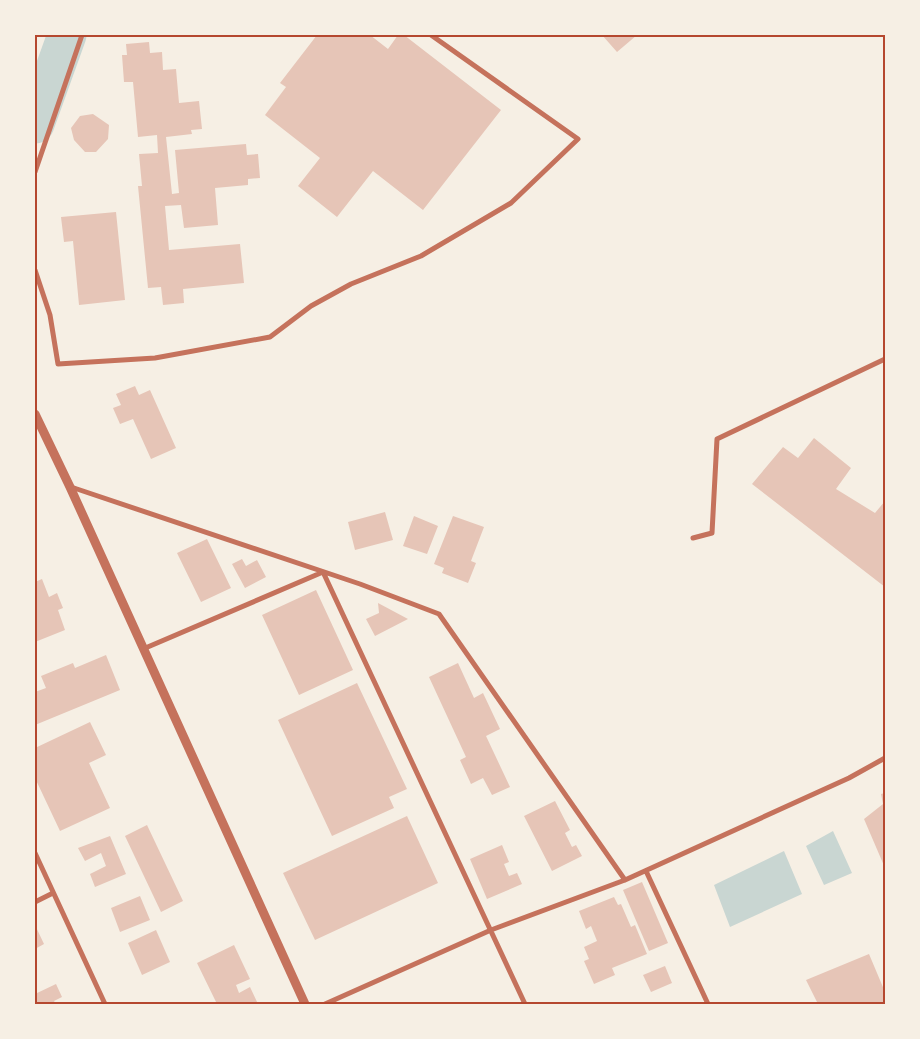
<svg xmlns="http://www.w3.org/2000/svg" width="920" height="1039" font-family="'Asap Condensed',sans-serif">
<rect width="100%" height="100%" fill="#f6efe4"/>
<path fill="#c9d6d2" d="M833 831 852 873 824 885 806 846Z
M784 851 802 894 730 927 714 885Z"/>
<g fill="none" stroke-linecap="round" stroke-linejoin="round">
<path stroke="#c9d6d2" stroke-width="39" d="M35 124 67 35"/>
</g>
<path fill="#e6c5b7" d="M317 35H370L388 49 398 35H404L501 110 423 210 373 171 337 217 298 186 320 158 265 115 286 87 280 83Z
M602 35H637L617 52Z
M149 42 150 53 162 52 163 70 176 69 179 103 199 101 202 129 191 130 192 134 166 137 172 194 179 193 175 150 246 144 247 155 258 154 260 178 248 179V185L215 188 218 225 184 228 181 205 165 206 169 250 240 244 244 283 183 289 184 303 163 305 161 287 148 288 138 186H142L139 154 158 153 157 135 138 137 133 82H124L122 55H127L126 44Z
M93 114 109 125 108 139 96 152H85L74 140 71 128 80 116Z
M116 212 125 300 79 305 73 241 64 242 61 217Z
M135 386 139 395 150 390 176 448 151 459 133 419 120 424 113 408 121 405 116 394Z
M814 438 851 468 836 489 875 513 885 501V587L752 484 783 447 798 458Z
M385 512 393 540 355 550 348 522Z
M414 516 438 526 427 554 403 546Z
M453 516 484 527 471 561 476 563 468 583 442 573 444 568 434 564Z
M207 539 231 588 201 602 177 553Z
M242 559 246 566 257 560 266 577 245 588 232 564Z
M42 579 49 597 57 593 63 608 58 610 65 630 35 642V582Z
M316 590 353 670 299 695 262 615Z
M378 603 408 619 375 636 366 619 379 613Z
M106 655 120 690 35 725V692L46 688 41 676 73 663 75 668Z
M458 663 474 698 483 693 500 729 486 736 510 787 492 795 483 778 471 784 460 760 466 757 429 677Z
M357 683 407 789 389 797 394 808 332 836 278 720Z
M90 722 106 755 89 763 110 808 60 831 35 778V748Z
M885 793V868L864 819 883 804 881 794Z
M555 801 570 830 565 833 572 847 576 845 582 856 552 871 524 816Z
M407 816 438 883 315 940 283 873Z
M147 825 183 901 161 912 125 836Z
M110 836 126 874 95 887 90 874 106 866 101 853 85 861 78 848Z
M502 845 509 862 504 864 509 876 517 873 522 884 487 899 470 859Z
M642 882 668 943 649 951 623 890Z
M140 896 150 920 120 932 111 908Z
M614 897 618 905 621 904 631 927 635 925 647 954 612 968 615 975 594 984 584 961 589 959 584 947 597 941 591 926 586 929 579 911Z
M35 925 44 944 35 949Z
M156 930 170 962 142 975 128 943Z
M234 945 250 979 236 985 239 993 250 987 258 1004H217L197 963Z
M869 954 885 992V1004H818L806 980Z
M665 966 672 983 651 992 643 975Z
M56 984 62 997 54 1001 56 1004H35V994Z"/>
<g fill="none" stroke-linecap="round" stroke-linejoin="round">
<path stroke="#c5725c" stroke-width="5" d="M35 172 82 35
M35 270 50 315 58 364 155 358 270 337 311 306 351 284 421 256 511 203 578 139 431 35
M71 487 360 584 439 614 625 880
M693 538 712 533 717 439 885 359
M143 649 323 572 525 1004
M35 853 105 1004
M646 871 708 1004
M35 902 53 893
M325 1004 491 930 625 880 849 778 885 758"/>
<path stroke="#c5725c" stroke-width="9" d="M35 414 70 487 305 1004"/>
</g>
<rect width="920" height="1039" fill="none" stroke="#f6efe4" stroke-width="72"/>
<rect x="36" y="36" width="848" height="967" fill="none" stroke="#b5482f" stroke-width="2"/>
</svg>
